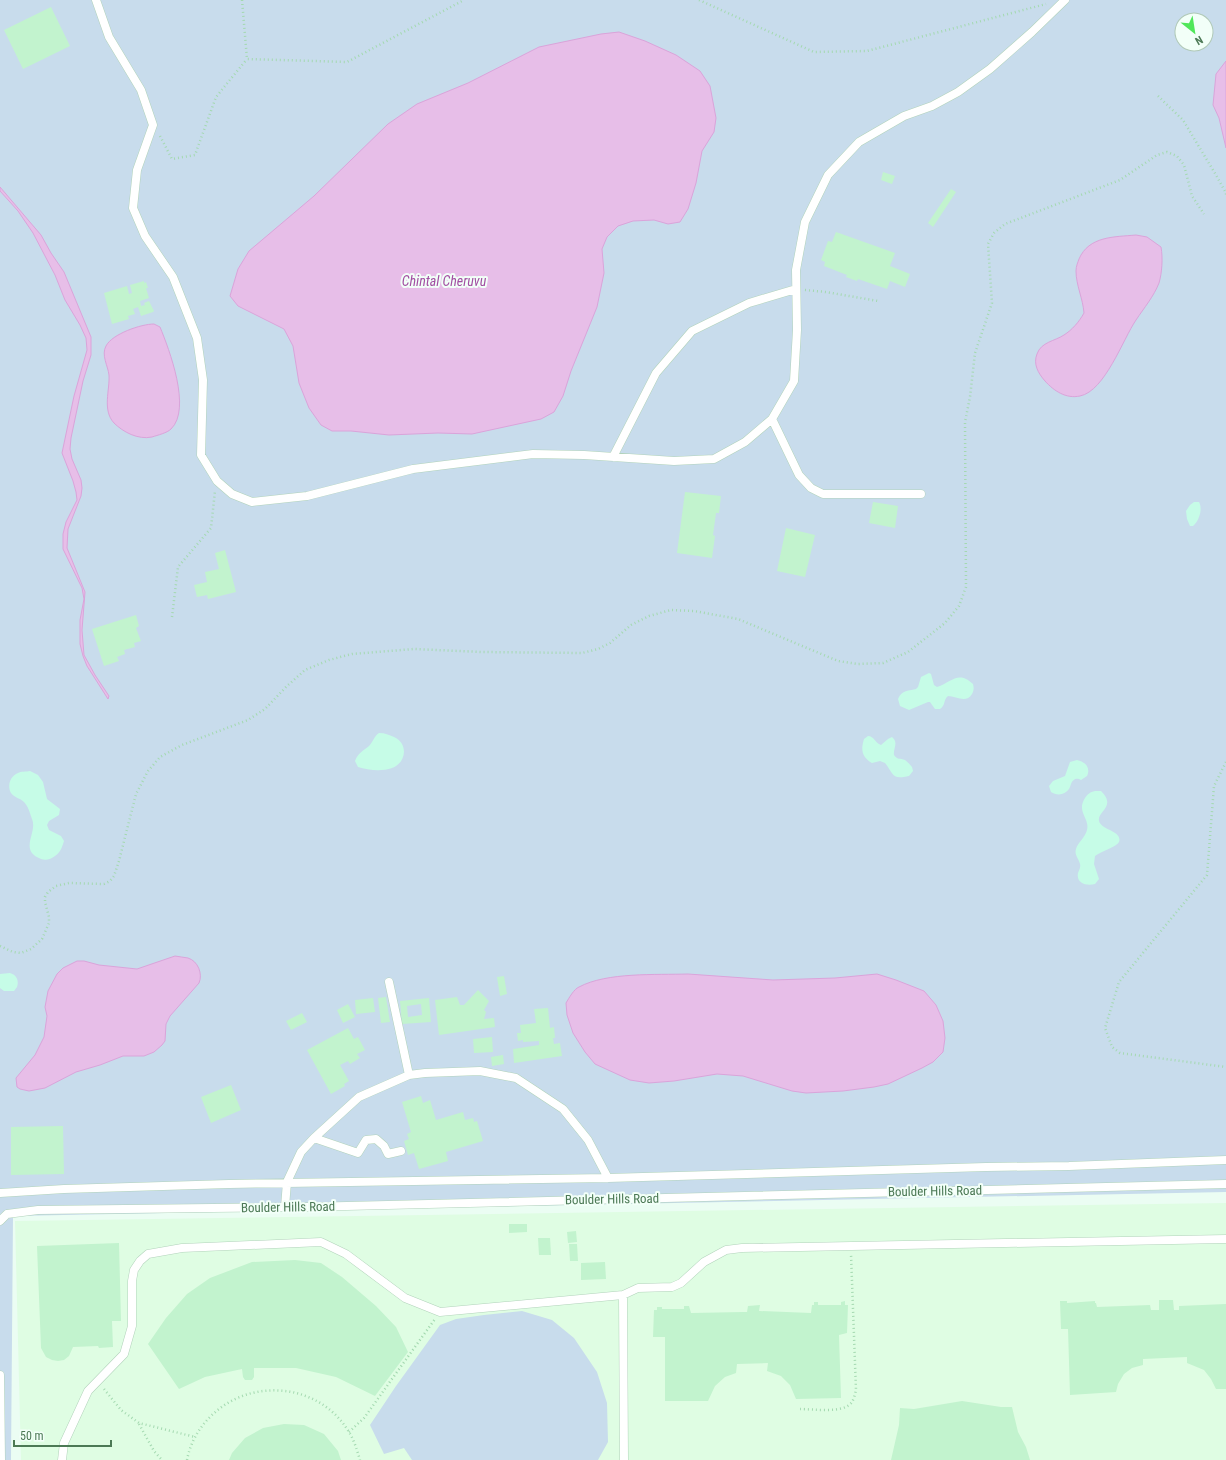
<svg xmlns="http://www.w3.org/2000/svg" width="1226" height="1460" font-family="'Roboto Condensed',sans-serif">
<rect width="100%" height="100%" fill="#ebfdf3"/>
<path fill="#dffde3" d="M1226 1203V1460H21L15 1221Z"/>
<path fill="#c8dcec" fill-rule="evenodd" d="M0 0H1226V1192L13 1216 11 1460H0ZM1182 20H1206V44H1182Z
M522 1311 552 1320 574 1338 597 1372 607 1403 608 1442 598 1460H412L404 1448 384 1454 370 1425 396 1386 440 1325 456 1319 484 1315Z"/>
<path fill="#c6fce7" d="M1194 502H1199C1203 509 1199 521 1193 526H1190L1187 519 1186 511 1190 505Z
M929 673 931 674 934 685 937 687C952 682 958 670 973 684 974 688 974 690 972 694 966 704 956 696 948 696 943 700 946 705 940 709H935L930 702H928L909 710 900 706 898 699C902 690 907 691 916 689L918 687 921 677Z
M379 733C385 733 389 735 394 737 409 744 406 763 392 768 381 772 368 770 358 767L355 761C358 753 363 751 369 746 373 742 374 736 379 733Z
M868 736C874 736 875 743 881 745L888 739 892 737C899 743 893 748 894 755 897 760 900 758 905 760 908 762 910 765 912 767L913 771 909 776C891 780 894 774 885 763L880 761 872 763C861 757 861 749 864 739Z
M1077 760C1085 762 1091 767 1087 776L1081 780C1079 779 1076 778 1074 780 1071 781 1071 786 1069 789 1065 795 1057 796 1051 792L1049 786 1053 781 1065 776 1070 762Z
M30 771 38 775 43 782 47 799 60 809 59 815 49 821 47 825 49 830 61 836 64 841C62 847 61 852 55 856 51 859 46 861 41 859 18 850 38 833 32 819 30 813 28 806 24 802 20 798 15 798 11 793 7 786 10 776 18 773 21 771 26 772 30 771Z
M1095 791H1101C1117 807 1097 811 1099 821 1101 830 1123 831 1119 842 1117 847 1101 851 1095 856L1094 864 1099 879 1095 884C1087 886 1076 884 1078 873 1079 870 1081 867 1080 864 1079 859 1074 855 1076 849 1078 842 1085 838 1087 830 1090 818 1076 812 1085 798 1088 794 1090 792 1095 791Z
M10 973C17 975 19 981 17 987L14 991H4L0 988V974Z"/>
<path fill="#e7bee8" stroke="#daa4da" d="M619 32 645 41 676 55 700 71 710 86 716 118 714 132 702 151 696 183 688 209 680 222 668 224 654 220 633 221 618 226 607 237 602 249 604 273 597 307 571 371 563 396 554 412 541 419 472 434 438 433 389 435 351 431H332L321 425 309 408 299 383 293 346 284 329 238 306 230 296 238 269 249 251 314 196 388 124 417 104 468 83 539 47 601 34Z
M1226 61V148L1219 118 1213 105 1216 74Z
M0 187 41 235 51 253 64 272 91 337V355L83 381 71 438 70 449 72 459 81 480 82 488 81 496 68 529 67 548 85 592 82 630 84 655 95 675 109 696 108 699 87 666 83 656 80 644V620L84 599 82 588 63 549V534L66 522 77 500 76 492 73 481 62 453 74 396 87 350 86 338 80 325 65 300 55 275 33 233 18 211 0 191Z
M1136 235 1147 237 1161 247C1163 258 1162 273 1159 283 1154 296 1144 308 1136 320 1123 339 1105 391 1080 396 1066 399 1054 391 1045 381 1038 373 1033 364 1037 354 1041 342 1055 341 1064 335 1072 330 1079 322 1084 313 1083 299 1076 285 1076 271 1076 266 1078 262 1079 259 1089 236 1114 237 1136 235Z
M154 324 160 327C169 349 192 409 171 429 167 433 158 435 152 437 138 440 123 432 114 423 102 410 110 390 109 375 108 366 101 355 106 346 112 334 141 324 154 324Z
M175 956C179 957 184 957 188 958 198 961 203 974 199 983L170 1016 166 1024 165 1041 162 1045 154 1052 144 1056H123L100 1065 76 1072 45 1088 29 1091 20 1089 17 1087 16 1078 35 1055 44 1037 47 1016 45 1007 48 991 57 974 63 968 77 961H84L99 965 137 969Z
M688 974 773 980 835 978 877 974 896 980 924 991 936 1005 943 1021 945 1038 943 1052 933 1062 922 1068 888 1084 874 1087 843 1091 806 1093 792 1091 743 1076 717 1074 674 1081 649 1083 630 1080 595 1064 585 1052 573 1033 567 1015 566 1003C569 998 574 989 579 987 607 972 656 975 688 974Z"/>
<path fill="#c2f3ce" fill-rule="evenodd" d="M51 7 70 46 23 69 4 30Z
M883 172 895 176 892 184 881 180Z
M951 189 956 192 933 227 928 223Z
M836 232 895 253 890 266 910 274 905 287 890 281 887 289 858 279 857 281 846 277 847 275 824 266 825 262 821 260 828 241 832 242Z
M144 281V283L146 282 148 288H146L149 298 140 301 141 306 145 305 144 303 149 301 154 311 153 312 141 316 138 307 133 309 135 314 128 316 129 319 112 324 104 293 127 286 129 294 132 293 130 285Z
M685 492 721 496 719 513H716L713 535 715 536 712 558 677 553Z
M873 502 898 506 895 528 869 523Z
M786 528 815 535 805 577 777 571Z
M225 550 236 592 208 599 207 595 197 597 194 585 207 582 205 572 219 569 215 553Z
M136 615 139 626 136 628 141 641 134 643 135 647 124 650 125 654 117 657 119 661 104 666 92 629Z
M504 976 507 994 500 996 497 977Z
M478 990 489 1001 484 1010 486 1012 484 1019 494 1018 495 1027 439 1035 435 1000 457 997 460 1005H464Z
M386 997 390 1022 381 1023 378 998Z
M373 998 375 1012 356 1014 355 1000Z
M429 998 431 1022 402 1024 400 1001ZM421 1004 422 1015 408 1017 407 1006Z
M348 1004 355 1017 343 1023 337 1010Z
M548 1008 550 1028 554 1027 555 1038H553L554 1044 560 1043 562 1056 514 1063 513 1049 539 1045V1041L523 1042V1040L518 1041 517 1033H521L520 1025 536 1023 534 1009Z
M302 1013 307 1022 291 1030 286 1021Z
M348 1028 354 1039 358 1037 365 1050 357 1054 360 1058 350 1064 348 1061 340 1065 349 1081 344 1084 345 1086 331 1094 307 1050Z
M492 1037 493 1052 474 1053 473 1039Z
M503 1055 504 1064 492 1066 491 1057Z
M231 1085 241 1110 211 1123 201 1097Z
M421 1096 423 1103 430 1100 436 1120 463 1112 465 1120 473 1118 474 1122 477 1121 483 1141 446 1152 448 1161 419 1169 414 1153 408 1155 404 1141 409 1139 407 1134 411 1132 402 1102Z
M63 1126 64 1174 11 1175V1127Z
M509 1224H527V1232L509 1233Z
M576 1231 577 1242 568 1243 567 1232Z
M538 1238H550L551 1255H539Z
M119 1243 121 1321H112L113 1347 99 1348 98 1346 73 1347 69 1356 64 1360 58 1361 52 1360 46 1357 41 1348 37 1246Z
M569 1244H577L578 1261H570Z
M295 1260 321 1263 342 1277 376 1306 396 1327 408 1352 375 1396 336 1377 296 1368H254V1377L252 1380H245L243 1377 242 1369 205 1377 179 1389 148 1344 166 1318 187 1294 210 1278 252 1262Z
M605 1262 606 1279 581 1280V1263Z
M1159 1300H1173L1174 1310H1179V1306L1226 1304V1389H1216L1211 1379 1204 1370 1187 1363V1357L1143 1359V1365L1132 1368 1124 1374 1118 1384 1116 1392 1070 1395 1068 1329H1061L1060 1301H1067V1303L1095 1301V1303H1096L1097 1307 1150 1305 1151 1310H1159Z
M845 1301V1305H848L847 1333 839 1335 841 1398 796 1399 790 1385 781 1376 767 1371 768 1363 737 1364 736 1373 725 1377 715 1386 708 1401H665V1337H653L654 1310H657V1307H662V1309H684V1306H689L691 1313 743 1312H747L748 1306 760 1305 759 1311 811 1313 812 1305H814V1302H818V1305H841V1302Z
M962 1401 1001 1407H1012L1018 1432 1026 1447 1030 1460H891L899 1425 900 1408 914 1409Z
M284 1424 304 1425 324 1434 338 1451 341 1460H229L232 1453 245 1438 263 1428Z"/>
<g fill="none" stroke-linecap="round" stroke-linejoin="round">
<g stroke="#b2d3bb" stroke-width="9">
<path id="lane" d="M96 0 109 37 141 90 153 125 137 170 133 208 145 236 173 277 197 338 203 380 201 455 217 481 232 494 252 502 307 496 413 469 533 454 584 455 674 461 714 459 745 442 772 419 794 381 797 330 796 270 805 222 828 175 859 142 904 116 932 106 958 92 990 69 1032 32 1065 0
M772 419 799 475 811 488 823 494H921
M613 457 656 373 692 331 749 303 796 289
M389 982 409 1075
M314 1138 358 1153 366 1140 376 1139 384 1146 388 1154 401 1151
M0 1193 64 1189 229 1184 608 1178 986 1167 1069 1166 1226 1160
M285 1207 287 1182 301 1152 314 1138 359 1097 409 1075 425 1073 480 1071 516 1078 563 1109 588 1140 608 1178
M0 1221 7 1214 38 1210 306 1207 1226 1184
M623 1295 624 1460
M0 1375 1 1460
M62 1460 64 1443 88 1391 124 1354 132 1326V1281L134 1270 140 1261 148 1254 182 1248 321 1242 346 1254 405 1298 440 1312 623 1295 638 1288 672 1287 681 1283 704 1262 726 1250 742 1248 1226 1239"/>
</g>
<path stroke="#a4d9b0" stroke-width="2.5" stroke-dasharray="1 3" stroke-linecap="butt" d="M242 0 247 59 347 62 464 0
M699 0 814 52 867 51 1046 4
M1158 96 1183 120 1216 175 1226 193V197
M160 136 172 159 195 155 216 97 247 59
M805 290 826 292 878 301
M172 617 178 567 211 528 215 491
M1226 762 1214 786 1207 875 1119 982 1105 1028 1112 1047 1120 1053 1226 1067
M0 946 13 952 21 953 31 949 42 939 49 923V917L45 902V897L48 892 56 886 69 883 104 884 110 881 114 876 119 861 136 794 148 771 160 757 182 745 248 720 265 709 287 686 305 670 329 660 352 654 414 649 482 652 582 653 598 649 610 643 631 625 649 616 671 610 694 611 738 619 838 661 858 664 883 663 908 652 945 623 959 606 966 587 965 422 970 397 975 353 992 303 988 244 994 233 1005 224 1120 180 1157 155 1167 152 1177 156 1184 165 1192 196 1204 214
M104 1389 121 1410 139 1423 195 1437
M800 1409C813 1409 844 1414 852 1402 854 1399 855 1394 856 1390L851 1254
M139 1424 154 1451 162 1460
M349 1432 364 1418 435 1319
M187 1460C190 1444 198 1429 210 1417 249 1377 319 1382 349 1432 354 1440 357 1450 360 1460"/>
<use href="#lane" stroke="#fff" stroke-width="8"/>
</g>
<g text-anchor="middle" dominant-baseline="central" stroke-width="4" stroke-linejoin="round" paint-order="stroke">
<g font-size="13" fill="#4c7955" stroke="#f2fff8">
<text transform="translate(935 1191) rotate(-1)">Boulder Hills Road</text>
<text transform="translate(612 1199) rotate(-1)">Boulder Hills Road</text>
<text transform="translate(288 1207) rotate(-1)">Boulder Hills Road</text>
</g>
<g font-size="14" font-style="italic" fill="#a24ea2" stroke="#f2fff8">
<text x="444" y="281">Chintal Cheruvu</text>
</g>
</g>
<g transform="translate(1194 32) rotate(150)"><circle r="19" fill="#f2fff8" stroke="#b0c9b7"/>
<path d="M0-3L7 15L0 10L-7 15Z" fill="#50e75a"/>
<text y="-6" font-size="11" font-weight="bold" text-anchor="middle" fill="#4c7955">N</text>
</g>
<path d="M14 1440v6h97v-6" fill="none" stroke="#4c7955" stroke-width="2"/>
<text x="20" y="1440" font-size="12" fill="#4c7955" stroke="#f2fff8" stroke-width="3" paint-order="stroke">50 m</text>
</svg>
